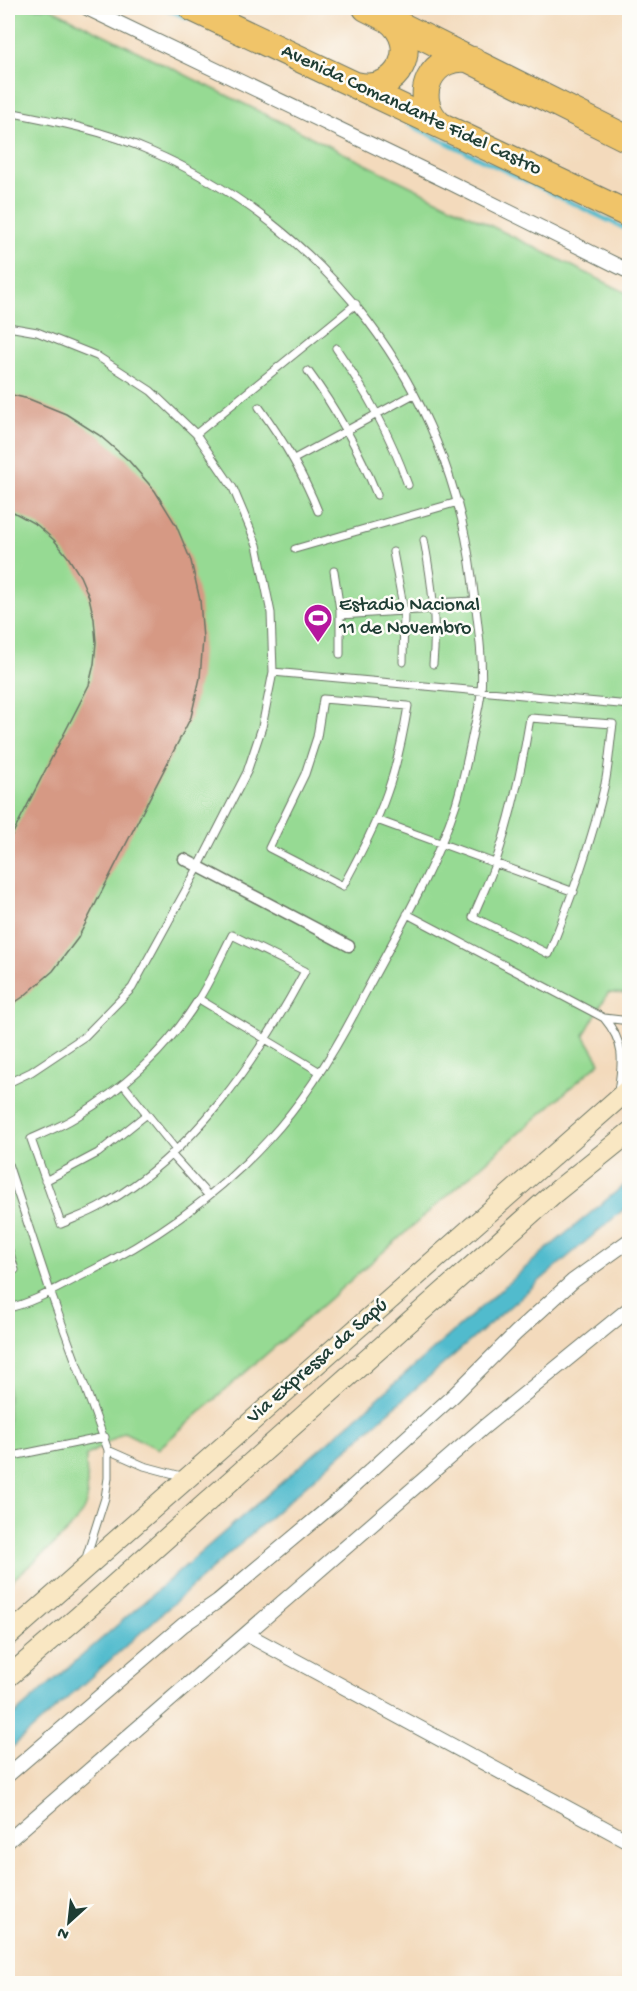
<svg xmlns="http://www.w3.org/2000/svg" width="637" height="1991" font-family="'Gochi Hand',sans-serif">
<rect width="100%" height="100%" fill="#fdfcf7"/>
<filter id="ink" filterUnits="userSpaceOnUse"><feTurbulence type="fractalNoise" baseFrequency=".0167" numOctaves="2"/><feDisplacementMap in="SourceGraphic" scale="12" xChannelSelector="R" yChannelSelector="G"/><feConvolveMatrix kernelMatrix="1 2 1 2 8 2 1 2 1" color-interpolation-filters="sRGB"/></filter>
<filter id="wash" filterUnits="userSpaceOnUse"><feTurbulence type="fractalNoise" baseFrequency=".008" numOctaves="4" result="noise"/><feDisplacementMap in="SourceGraphic" scale="24" xChannelSelector="R" yChannelSelector="G"/><feGaussianBlur stdDeviation="1.35" result="paint"/><feColorMatrix in="noise" values="0 0 0 0 0 0 0 0 0 0 0 0 0 0 0 0 0 1.4 0 .05"/><feComposite in="paint" operator="in"/></filter>
<g filter="url(#wash)">
<rect width="100%" height="100%" fill="#f3dabc"/>
<path fill="#96da93" stroke="#5a8c64" stroke-width="1.5" d="M8 8H50L629 294 630 994 608 993 584 1035 600 1062 158 1449 124 1432 86 1456C86 1470 88 1485 87 1499 84 1526 28 1565 8 1584Z"/>
<path fill="#51bbcd" stroke="#387c80" stroke-width="1.5" d="M629 1181V1205C418 1382 214 1568 8 1751V1720L375 1401 541 1254Z"/>
<g fill="none" stroke-linecap="round" stroke-linejoin="round">
<path stroke="#51bbcd" stroke-width="4.5" d="M165 8 187 18
M408 124 630 231"/>
</g>
<g id="blocks">
<path fill="#d69984" d="M8 394 29 399 66 414 99 435 129 461 155 491 176 525 191 561 200 600 203 639 200 678 191 717 78 938 53 971 23 997 8 1007V843L89 685 94 664 96 642 94 619 89 597 80 576 68 557 54 540 37 525 8 509Z"/>
</g>
</g>
<g filter="url(#ink)">
<use href="#blocks" fill-opacity="0" stroke="#697464" stroke-width="1.5"/>
<g fill="none" stroke-linecap="round" stroke-linejoin="round">
<g stroke="#697464" stroke-width="9">
<path id="service" d="M8 112C55 121 106 131 150 151 326 227 448 387 472 577 476 612 484 658 481 692 480 705 476 719 473 732 468 757 463 781 456 804 434 871 396 935 363 997 337 1048 307 1098 268 1140 216 1197 151 1242 83 1275 59 1287 33 1303 8 1308
M8 327 37 332 97 356 151 391 196 434 233 488 257 545 271 613 273 672 262 727 247 772 199 866 132 988 85 1036 31 1072 8 1083
M336 348C367 393 390 434 408 485
M308 371C337 410 359 450 377 495
M259 407C283 440 303 473 318 511
M196 434 356 304
M294 459 414 394
M424 540C432 582 437 622 433 664
M295 549 458 502
M393 552 404 611 403 662
M334 571 340 610V654
M433 603 475 601
M340 615 434 609
M273 672 630 705
M323 699 408 706C403 736 397 765 387 793 376 825 359 856 343 886L269 848 305 774 317 737Z
M530 718 613 724C610 744 609 764 605 784 592 842 571 898 549 954L473 917C480 899 490 880 496 861 512 814 522 767 530 718Z
M377 820 574 892
M407 914 604 1018 630 1021
M232 935 305 971C256 1062 194 1153 103 1205 90 1213 75 1218 61 1224L31 1139C46 1132 62 1126 76 1117 124 1088 168 1048 198 1000 211 980 221 956 232 935Z
M199 999 320 1072
M604 1018C625 1043 623 1060 618 1091
M123 1084 176 1150
M171 1154 208 1195
M8 1164 50 1291 108 1450V1478L105 1498 85 1561
M45 1181 98 1153 147 1114
M8 1247 15 1270 8 1271
M108 1450 144 1466 185 1477
M8 1457 105 1437"/>
</g>
<g stroke="#697464" stroke-width="13">
<path id="pedestrian" d="M184 859 349 946"/>
</g>
<g stroke="#697464" stroke-width="16">
<path id="minor" d="M87 8 453 184 630 272
M248 1635 630 1842
M8 1775 183 1625 218 1601 336 1502 454 1395 516 1333 573 1281 630 1240
M8 1841 484 1427 630 1308"/>
</g>
<g stroke="#697464" stroke-width="22">
<path id="secondary" d="M8 1636 630 1088
M8 1677 78 1617 553 1194 630 1132"/>
</g>
<g stroke="#697464" stroke-width="28">
<path id="motorway" d="M192 8 630 215
M366 8 630 140
M356 85C398 96 423 45 388 19
M440 125C409 98 432 50 473 60"/>
</g>
<use href="#service" stroke="#fff" stroke-width="7"/>
<use href="#pedestrian" stroke="#fff" stroke-width="10"/>
<use href="#minor" stroke="#fff" stroke-width="14"/>
<use href="#secondary" stroke="#f9e7c3" stroke-width="20"/>
<use href="#motorway" stroke="#f0c469" stroke-width="26"/>
</g>
</g>
<defs>
<g id="stadium-pin" transform="scale(1.5)"><path d="M0 17L-7.5 6A9.5 9.5 0 1 1 7.5 6Z" fill="#b5179e" stroke="#fdfcf7"/><path d="M0-5a6.5 5 0 1 0 0 10a6.5 5 0 1 0 0-10ZM-3.5-1.8h7v3.6h-7Z" fill="#fff"/></g>
</defs>
<g fill-rule="evenodd">
<use href="#stadium-pin" x="318" y="618"/>
</g>
<g text-anchor="middle" dominant-baseline="central" stroke-width="5" stroke-linejoin="round" paint-order="stroke">
<g font-size="20" fill="#1f3d34" stroke="#fdfcf7">
<text transform="translate(411 111) rotate(25)">Avenida Comandante Fidel Castro</text>
<text transform="translate(318 1362) rotate(-41)">Via Expressa da Sapú</text>
</g>
<g font-size="20" fill="#1f3d34" stroke="#fdfcf7" text-anchor="start">
<text x="339" y="606">Estadio Nacional<tspan x="339" dy="23">11 de Novembro</tspan></text>
</g>
</g>
<rect width="637" height="1991" fill="none" stroke="#fdfcf7" stroke-width="30"/>
<g transform="translate(69 1922) rotate(207)" stroke="#fdfcf7" stroke-width="4.5" paint-order="stroke">
<path d="M0-4.5L10 22L0 15L-10 22Z" fill="#1f3d34"/>
<text y="-9" font-size="16" font-weight="bold" text-anchor="middle" fill="#1f3d34">N</text>
</g>
</svg>
